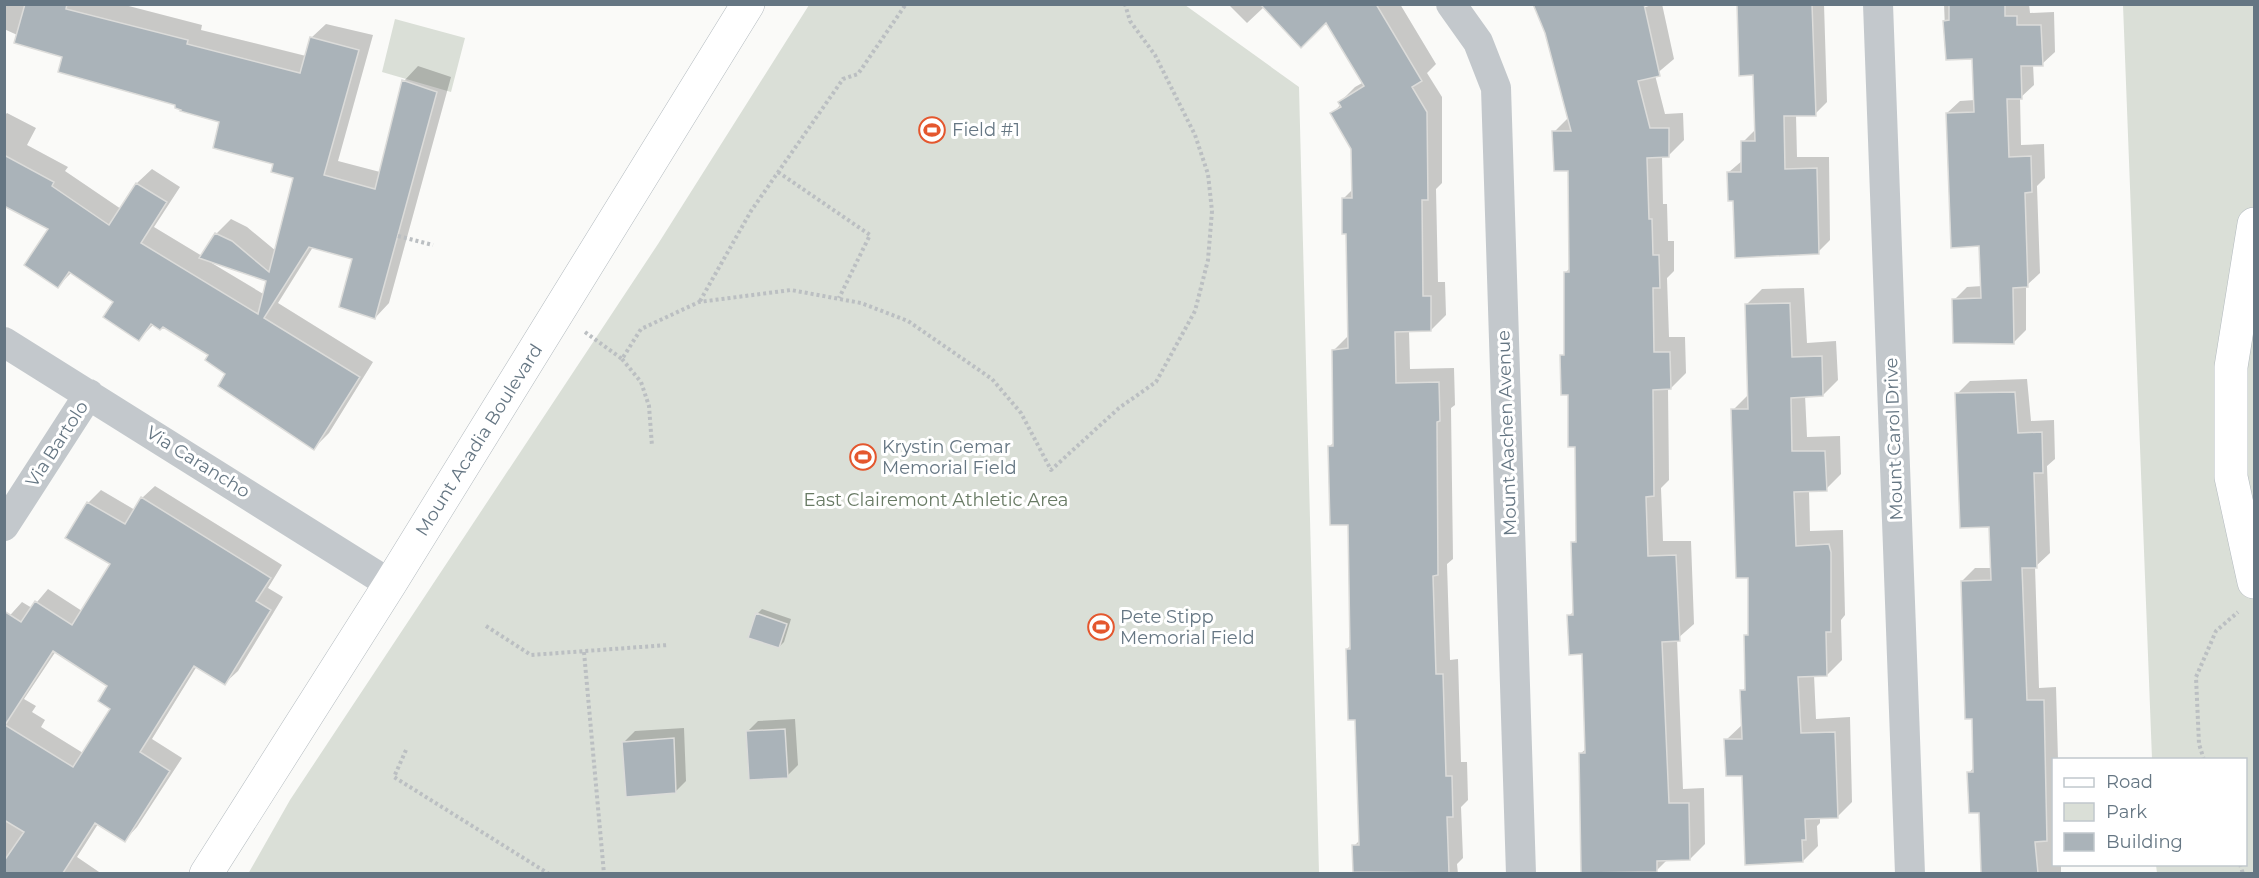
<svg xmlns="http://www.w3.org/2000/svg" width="2259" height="878" font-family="Montserrat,sans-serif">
<rect width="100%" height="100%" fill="#fafaf8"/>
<path fill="#dadfd7" d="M809 5H1185L1299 87 1319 873 248 874 290 800 658 244Z
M2123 5H2254V873H2157L2156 865 2246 864V760L2152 759Z
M395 19 465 38 451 92 382 72Z"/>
<path fill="#0003" fill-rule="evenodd" d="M4 4H121L202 25 201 30 306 56 311 38 326 24 373 35 338 161 380 172 404 81 418 66 451 77 389 303 375 318 354 257 313 247 278 303 373 362 329 433 314 448 227 373 210 354 163 326 154 324 139 339 115 302 72 272 58 286 50 228 4 204V116L7 113 36 128 27 145 68 167 65 171 121 209 137 183 152 169 180 187 154 227 202 256 216 234 231 219 247 227 276 251 295 177 221 121 64 56 4 29ZM210 262 268 280 265 295Z
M1228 4H1400L1436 64 1427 73 1442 97V183L1436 189 1438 282H1445L1446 315 1431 330H1409L1410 369 1454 368 1455 405 1451 408 1453 559 1447 564 1450 660 1458 659 1461 762H1467L1468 800 1461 807 1463 858 1457 864 1458 874H1354V846L1361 839 1357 718 1347 649 1351 645 1349 523 1329 447 1335 441 1334 350 1349 335 1347 233 1344 198 1353 189V149L1332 114 1341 104 1340 102 1355 87 1364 82 1327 21 1264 7 1247 23Z
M1655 4H1662L1674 59 1655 75 1665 114 1683 113 1684 140 1669 155 1662 156 1663 204H1667L1668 241H1674V271L1667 278 1669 337H1685L1686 373 1671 388H1668L1669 480 1661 488 1663 541H1691L1694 624 1677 639 1683 789 1704 788 1705 844 1690 859H1668L1656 871 1583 873 1580 754 1587 748 1583 652 1569 616 1575 610 1573 543 1578 538 1577 445 1570 393 1562 356 1566 352 1565 273 1570 268V169L1554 132 1569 117 1639 9Z
M1738 4H1824L1827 102 1815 114 1796 115 1797 157H1829L1830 240 1818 252 1735 199 1729 172 1743 160V142L1755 130 1754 74Z
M1944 4H2029L2030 13 2054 12 2055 52 2042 64H2033L2034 85 2020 98 2021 145 2044 144 2045 178 2037 186 2040 273 2026 286V330L2013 343 1954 300 1967 287 1982 286 1980 245 1947 113 1960 101 1975 100 1974 58 1946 52Z
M1804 288 1807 343 1836 341 1838 380 1823 395H1805L1807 437 1840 436 1841 474 1826 489 1809 490 1810 531 1843 530 1845 615 1841 620 1842 660 1827 675H1814L1816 719 1850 717 1852 802 1837 817H1820V823L1817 826 1818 846 1803 861 1744 774 1726 740 1743 724 1742 691 1746 687 1745 636 1750 632 1749 576 1733 410 1748 395 1747 304 1762 289Z
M2027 379 2031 421 2054 420 2055 459 2047 466 2050 553 2035 567 2039 688 2056 687 2058 760H2054V864H2061V874H1981L1983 872 1980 812 1969 773 1974 767 1973 717 1962 581 1975 568H1992L1990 526 1957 394 1970 381Z
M155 486 282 565 268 588 283 597 238 671 225 683 197 666 152 739 182 758 137 827 125 840 98 824 77 857 102 874H4V622L22 602 32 608 48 589 82 611 112 564 68 537 88 503 101 490 135 510 142 498ZM56 651 109 685 112 708 83 753 41 727 45 720 32 712 36 706 24 699Z
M762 609 791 619 784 642 779 647 757 614Z
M795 719 798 765 787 776 747 732 758 721Z
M684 728 686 781 675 792 624 742 635 731Z"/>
<path fill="#aab3b9" stroke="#dcdcda" stroke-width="1.5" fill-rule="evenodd" d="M25 4H67L66 9 188 40 187 44 300 73 310 37 359 50 324 175 375 189 402 80 437 92 375 319 339 307 352 259 309 247 264 318 360 377 314 450 218 386 225 374 205 360 208 355 163 327 160 330 151 324 139 341 103 317 113 302 69 272 58 288 24 265 48 229 4 206V155L54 182 52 186 109 225 136 183 167 202 141 243 258 314 266 281 199 258 215 233 232 241 269 272 293 178 271 172 273 164 213 148 219 122 180 111 181 110 175 108V105L58 72 62 57 14 43Z
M1260 4H1376L1422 81 1412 87 1427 112 1428 200H1422L1423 296H1431V331L1395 332 1396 383 1439 382 1440 421 1437 422 1438 575 1433 576 1436 674H1443L1446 776H1452L1453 817H1447L1449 873 1353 872 1352 845H1359L1355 720H1348L1346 649H1350L1348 525H1330L1328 446H1333L1332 350 1348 348 1346 234H1342V198H1352L1351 149 1330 113 1341 107 1338 102 1364 86 1326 23 1301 48Z
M1533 4H1644L1660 76 1638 81 1650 128H1669V157L1647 158 1649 219H1652L1653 255H1659L1660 288H1653L1654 352H1670L1671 389 1653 390 1654 496 1646 497 1648 556 1676 555 1680 641 1662 642 1669 803H1689L1690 860 1657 861V872L1581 873 1579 753H1585L1582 654 1569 655 1567 615H1573L1571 542H1576L1575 447H1568V395H1561L1560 355H1564V272H1569L1568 171H1554L1552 131H1571L1545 33Z
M1737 4H1812L1816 116H1784L1785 169 1817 168 1819 254 1735 258 1733 201H1728L1727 172H1741V141H1755L1753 75 1739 76Z
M1949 4H2005V16H2017V25H2041L2043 66H2021L2022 99H2007L2009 157 2031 156 2032 192 2025 193 2028 287 2013 288 2014 344 1953 343 1952 299 1981 298 1979 246 1951 248 1946 113 1974 112 1972 59 1946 60 1943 21 1949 20Z
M1790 303 1792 357 1822 356 1823 396 1791 398 1792 451H1825L1827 491 1794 492 1796 546 1829 544 1831 552V632H1826L1827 676 1798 677 1801 733 1835 732 1838 818 1805 819 1806 840H1802L1803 862 1745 865 1742 776H1726L1724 739H1742L1740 690H1745L1744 635H1748V578H1736L1731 409H1748L1745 304Z
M2015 392 2018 433 2042 432 2043 473H2034L2037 568H2022L2027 700H2044L2047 841 2035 842 2038 873H1981L1979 813H1969L1967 772H1973L1972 719H1965L1961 581 1991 580 1989 527 1960 528 1955 393Z
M141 497 271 578 256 601 271 610 225 685 194 666 140 752 170 771 125 842 95 823 63 873H4V861L24 832 4 820V611L21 622 35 601 72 625 110 564 65 538 87 502 125 524ZM53 651 107 686 98 701 110 709 73 767 5 725Z
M756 613 787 624 779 648 748 638Z
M785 729 788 778 749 780 746 731Z
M674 738 676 793 626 797 622 742Z"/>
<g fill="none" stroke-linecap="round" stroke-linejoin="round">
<g stroke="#b3babf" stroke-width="34">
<path id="secondary" d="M2254 224 2231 367V477L2254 582
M206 874 390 584 748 4"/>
</g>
<path stroke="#bbbfc2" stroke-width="4" stroke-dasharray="3 3" stroke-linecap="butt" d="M778 172 870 235 839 298
M398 236 433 245
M700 301 751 211 843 79 858 74 906 4
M585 332 622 359 641 329 699 302 791 290 861 303 908 321 992 379 1021 413 1051 470 1119 408 1156 382 1195 311 1208 260 1212 211 1208 174 1195 135 1155 55 1130 21 1125 4
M622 359 641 382 649 406 652 446
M486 626 531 655 668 645
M584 652 604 874
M406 750 394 777 549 874
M2204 760 2199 744 2196 677 2216 631 2238 612
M2240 864 2243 874"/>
<path stroke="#c3c8cc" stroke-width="30" d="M1451 4 1478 42 1496 88 1521 874
M1878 4 1910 874
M4 342 390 584
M4 526 89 394"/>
<use href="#secondary" stroke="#fff" stroke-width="33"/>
</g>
<defs>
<g id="stadium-ring" transform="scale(1.35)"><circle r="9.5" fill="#fff" stroke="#e4572e" stroke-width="1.5"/><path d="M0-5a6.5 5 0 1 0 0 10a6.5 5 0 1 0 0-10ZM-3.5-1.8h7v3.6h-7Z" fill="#e4572e"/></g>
</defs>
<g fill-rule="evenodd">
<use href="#stadium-ring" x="932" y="130"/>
<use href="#stadium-ring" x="863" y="457"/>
<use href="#stadium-ring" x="1101" y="627"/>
</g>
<g text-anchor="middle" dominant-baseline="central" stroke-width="6" stroke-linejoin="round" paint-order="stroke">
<g font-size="18" fill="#657683" stroke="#fff" text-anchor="start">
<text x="952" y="130">Field #1</text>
<text x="882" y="447">Krystin Gemar<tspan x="882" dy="21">Memorial Field</tspan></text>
<text x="1120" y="617">Pete Stipp<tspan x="1120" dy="21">Memorial Field</tspan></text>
</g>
<g font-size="18" fill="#657683" stroke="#fff">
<text transform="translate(1507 433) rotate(-92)">Mount Aachen Avenue</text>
<text transform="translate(1894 439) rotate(-92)">Mount Carol Drive</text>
<text transform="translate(479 440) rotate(-58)">Mount Acadia Boulevard</text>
<text transform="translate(57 444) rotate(-57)">Via Bartolo</text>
<text transform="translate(198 462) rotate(32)">Via Carancho</text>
</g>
<g font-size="18" fill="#687a64" stroke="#fff">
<text x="936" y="500">East Clairemont Athletic Area</text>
</g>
</g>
<rect width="2259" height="878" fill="none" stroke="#657683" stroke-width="12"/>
<rect x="2052" y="758" width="195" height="108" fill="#ffffff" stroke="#c1c8cd" stroke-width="1.5"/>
<rect x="2064" y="778" width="30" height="9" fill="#ffffff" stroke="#c1c8cd" stroke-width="1.5"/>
<text x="2106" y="788" font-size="18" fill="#657683">Road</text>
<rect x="2064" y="803" width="30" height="18" fill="#dadfd7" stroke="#c1c8cd" stroke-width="1.5"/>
<text x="2106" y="818" font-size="18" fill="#657683">Park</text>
<rect x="2064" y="833" width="30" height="18" fill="#aab3b9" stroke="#c1c8cd" stroke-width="1.5"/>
<text x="2106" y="848" font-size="18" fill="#657683">Building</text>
</svg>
